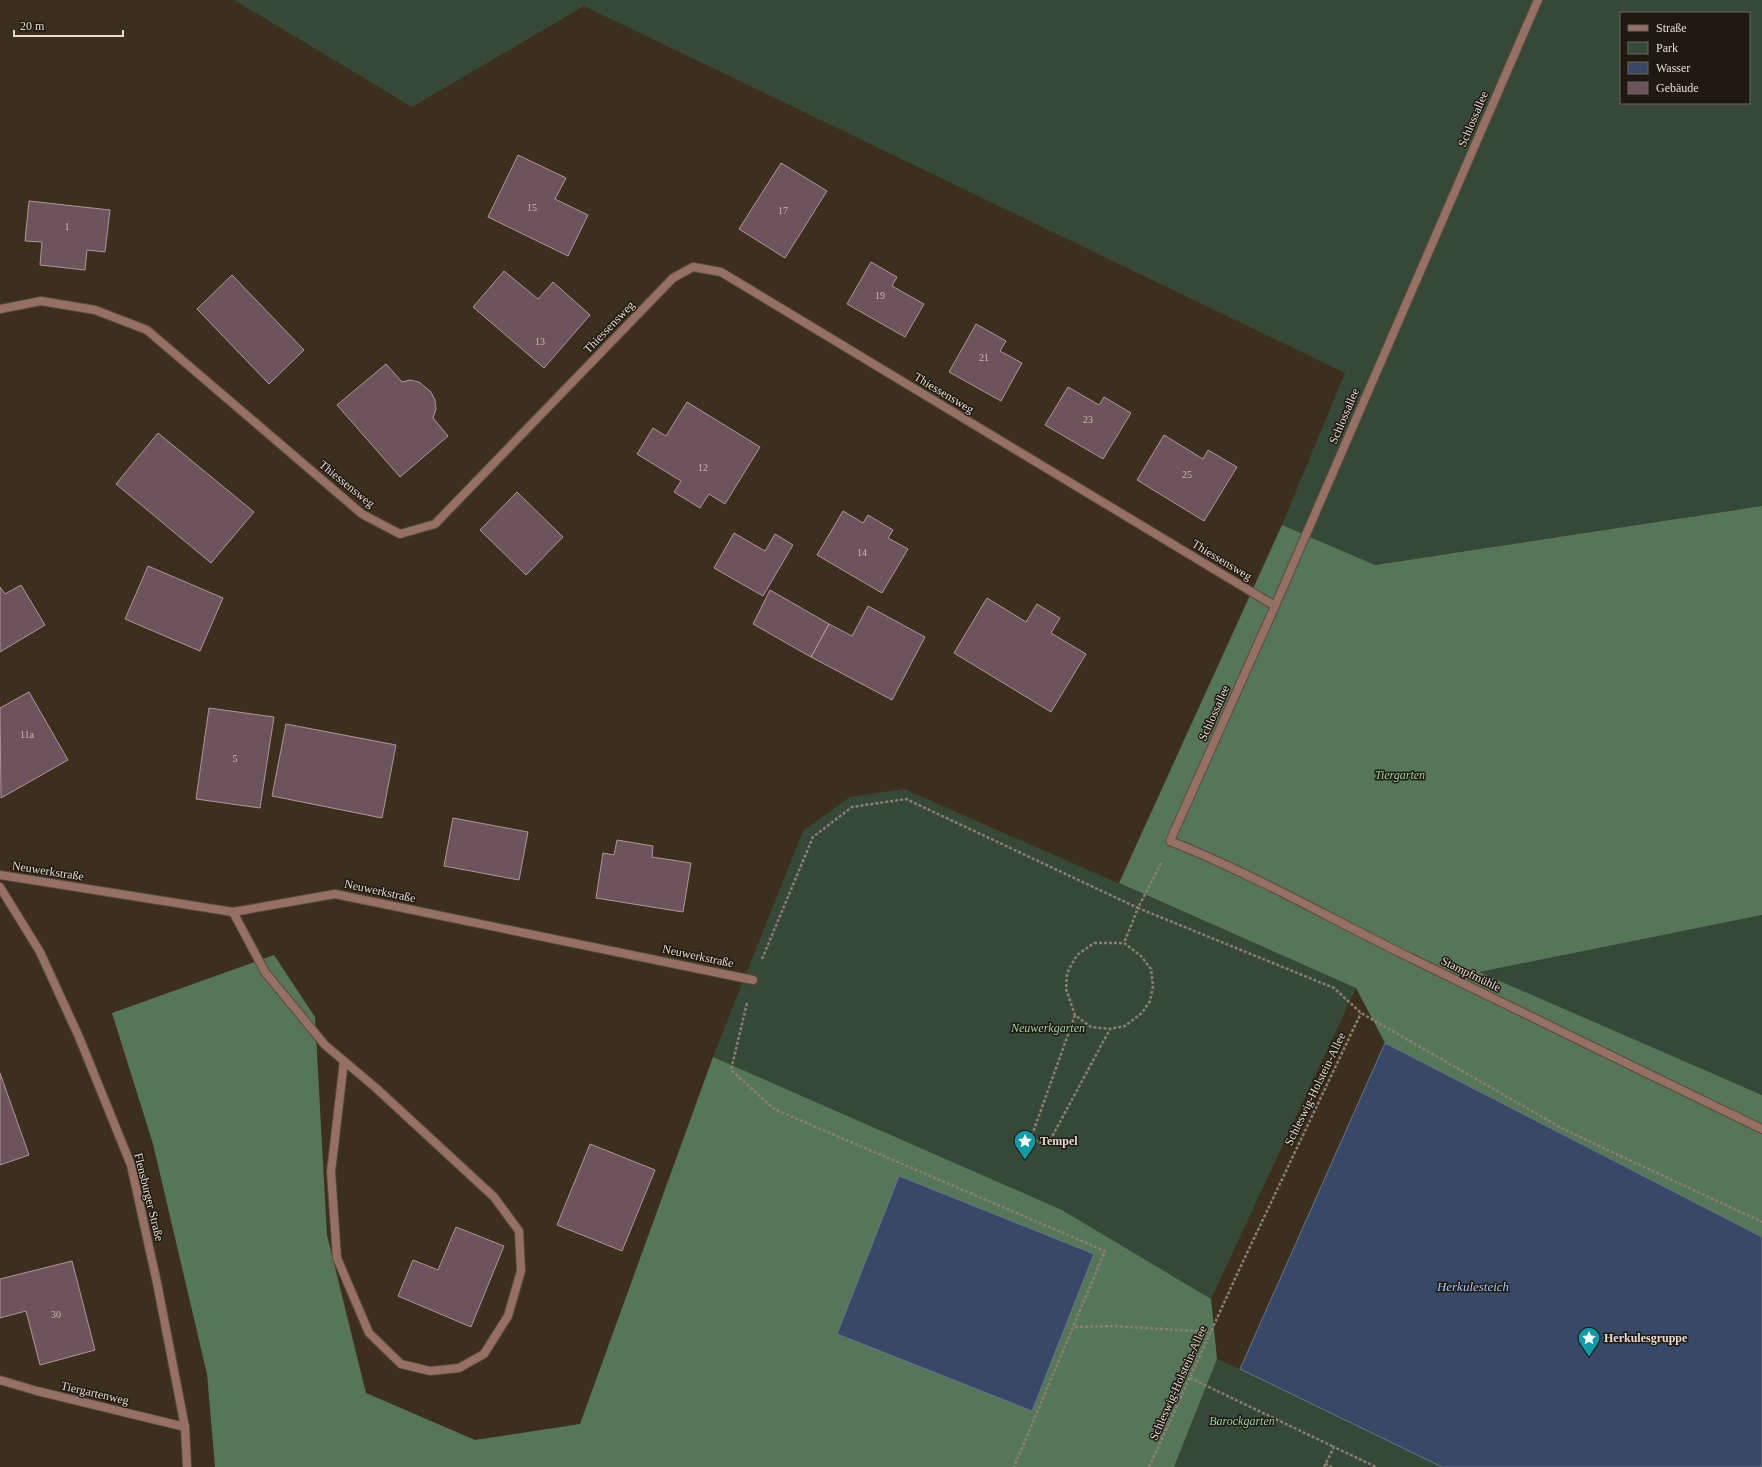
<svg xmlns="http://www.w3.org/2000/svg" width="1762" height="1467" font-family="Georgia,serif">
<rect width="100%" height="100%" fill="#3d2f1d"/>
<path fill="#364938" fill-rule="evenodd" d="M234 0H1762V506L1374 565 1282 525 1345 373 584 6 412 107ZM1621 13H1749V103H1621Z
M904 789 1356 988 1211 1299 1062 1210 713 1057 803 831 850 797Z
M1762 915V1095L1478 972Z
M1217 1359 1240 1369 1442 1467H1174Z"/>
<path fill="#56765a" d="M1762 506V915L1479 972 1762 1095V1237L1385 1043 1356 988 1119 883 1282 525 1375 565Z
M274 955 315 1017 327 1235 366 1393 475 1440 580 1424 713 1057 1062 1210 1211 1299 1217 1359 1174 1467H215L207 1374 153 1144 112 1013Z"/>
<path fill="#384968" stroke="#6c7588" d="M1385 1043 1762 1237V1467H1442L1240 1369Z
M899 1176 1094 1254 1032 1411 837 1334Z"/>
<path fill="#6d535b" stroke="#b1959d" d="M518 155 566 178 555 199 588 215 568 256 488 217Z
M781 163 827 191 785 258 739 229Z
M29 201 110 210 105 252 87 250 85 270 40 265 42 242 25 241Z
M871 262 897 277 892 286 924 304 905 337 847 304Z
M504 271 538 299 553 282 590 315 544 368 473 307Z
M232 275 304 350 269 384 197 309Z
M976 324 1006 341 1000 351 1022 363 1001 401 949 372Z
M386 364 402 382 410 380 419 382 431 392 435 400 436 409 433 418 448 436 400 477 337 405Z
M1068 387 1099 405 1104 397 1131 413 1103 459 1045 425Z
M687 402 760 447 725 504 709 494 700 508 674 492 681 481 637 454 653 428 666 436Z
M158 433 254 512 211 563 116 484Z
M1164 435 1203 459 1208 450 1237 467 1204 521 1137 480Z
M517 492 563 537 526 575 480 530Z
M843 511 863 523 868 515 893 530 888 538 908 549 882 593 817 555Z
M734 533 765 551 775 534 793 545 763 596 714 568Z
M148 566 223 598 200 651 125 619Z
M21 585 45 625 0 652V587L5 594Z
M770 590 829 624 811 657 753 624Z
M987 598 1026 622 1037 604 1060 618 1051 633 1086 654 1051 712 954 653Z
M868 606 925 637 892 700 811 657 829 624 852 636Z
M29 692 68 760 1 798 0 708Z
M209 708 274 717 260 808 196 799Z
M286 724 396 745 382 818 272 796Z
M453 818 528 832 519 880 444 866Z
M617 840 653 846 652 857 691 863 683 912 596 898 603 853 614 855Z
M0 1073 29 1155 0 1165Z
M590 1144 655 1170 622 1251 557 1225Z
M456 1227 504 1246 471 1327 398 1296 413 1260 438 1270Z
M72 1261 95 1350 40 1365 26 1311 0 1318V1279Z"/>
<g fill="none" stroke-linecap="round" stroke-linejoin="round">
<g stroke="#584b3a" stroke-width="10">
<path id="service" d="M233 912 265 972 325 1045 344 1061 376 1088 494 1197 519 1231 521 1271 508 1316 484 1354 459 1368 430 1371 401 1364 369 1333 337 1258 331 1172 344 1061
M0 1380 37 1391 185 1427"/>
</g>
<g stroke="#584b3a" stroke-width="10">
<path id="minor" d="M1538 0 1275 606 1170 841C1253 874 1331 919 1411 958 1528 1016 1645 1072 1762 1129
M0 309 41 301 95 310 147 330 362 514 400 534 435 524 673 278 693 267 721 272 1275 606
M0 875 233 912 335 894 753 980"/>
</g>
<g stroke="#584b3a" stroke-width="10">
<path id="tertiary" d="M0 887 40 952 79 1037 131 1165 157 1283 185 1427 187 1467"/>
</g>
<path stroke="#8b7f70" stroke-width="2.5" stroke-dasharray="3 2" stroke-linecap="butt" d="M1161 863 1138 908 1334 988 1361 1013 1565 1130 1762 1222
M1094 943H1124L1141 956 1151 969 1153 986 1150 1001 1142 1013 1125 1026 1110 1029 1091 1027 1075 1015 1066 989 1067 973 1077 955Z
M762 959 813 837 852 807 906 799 1138 908 1124 943
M747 1003 731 1070 774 1109 1105 1251 1014 1467
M1075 1015 1031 1138 1047 1146 1110 1029
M1075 1327 1114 1326 1211 1332
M1190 1378 1334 1447
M1325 1464 1332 1467
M1149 1467 1239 1270 1361 1013
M1324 1467 1334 1447 1376 1467"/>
<use href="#service" stroke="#966f65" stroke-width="8"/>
<use href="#minor" stroke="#966f65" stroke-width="8"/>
<use href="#tertiary" stroke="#966f65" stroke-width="8"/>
</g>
<defs>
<g id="sight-pin" transform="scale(1.15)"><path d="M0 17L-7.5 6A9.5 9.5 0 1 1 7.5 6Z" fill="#0f9aa8" stroke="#1f1911"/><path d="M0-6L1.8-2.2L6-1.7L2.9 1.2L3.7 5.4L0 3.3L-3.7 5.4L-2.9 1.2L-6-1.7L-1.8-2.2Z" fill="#fff"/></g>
</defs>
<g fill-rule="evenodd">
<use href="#sight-pin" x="1025" y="1141"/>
<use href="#sight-pin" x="1589" y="1338"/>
</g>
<g text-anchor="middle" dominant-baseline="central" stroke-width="3" stroke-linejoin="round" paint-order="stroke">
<g font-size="10" fill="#c7bab4">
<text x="532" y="207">15</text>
<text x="783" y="210">17</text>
<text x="67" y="226">1</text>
<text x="880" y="295">19</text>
<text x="540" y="341">13</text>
<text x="984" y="357">21</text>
<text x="1088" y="419">23</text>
<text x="703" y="467">12</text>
<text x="1187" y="474">25</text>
<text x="862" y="552">14</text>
<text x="27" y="734">11a</text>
<text x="235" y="758">5</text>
<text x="56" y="1314">30</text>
</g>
<g font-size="12" fill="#e5dcd1" stroke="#1f1911">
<text transform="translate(1473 119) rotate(-67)">Schlossallee</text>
<text transform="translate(609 327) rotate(-46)">Thiessensweg</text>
<text transform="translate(944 393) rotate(31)">Thiessensweg</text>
<text transform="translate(1344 416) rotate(-67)">Schlossallee</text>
<text transform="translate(347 484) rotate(39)">Thiessensweg</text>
<text transform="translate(1222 560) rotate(31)">Thiessensweg</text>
<text transform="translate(1214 713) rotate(-66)">Schlossallee</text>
<text transform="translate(48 871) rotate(9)">Neuwerkstraße</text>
<text transform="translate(380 891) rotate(12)">Neuwerkstraße</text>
<text transform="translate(698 956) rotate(12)">Neuwerkstraße</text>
<text transform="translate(1471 974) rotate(26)">Stampfmühle</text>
<text transform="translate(1315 1089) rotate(-64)">Schleswig-Holstein-Allee</text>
<text transform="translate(149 1197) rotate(76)">Flensburger Straße</text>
<text transform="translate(1178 1383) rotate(-66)">Schleswig-Holstein-Allee</text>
<text transform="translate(95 1393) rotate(13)">Tiergartenweg</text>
</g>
<g font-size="12" font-style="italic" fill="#9cd2a3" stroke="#1f1911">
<text x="1400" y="775">Tiergarten</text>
<text x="1048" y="1028">Neuwerkgarten</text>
<text x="1242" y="1421">Barockgarten</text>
</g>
<g font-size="12" font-weight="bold" fill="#e5dcd1" stroke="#1f1911" text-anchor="start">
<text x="1040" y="1141">Tempel</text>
<text x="1604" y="1338">Herkulesgruppe</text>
</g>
<g font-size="13" font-style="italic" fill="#a4c4fc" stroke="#1f1911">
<text x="1473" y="1286">Herkulesteich</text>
</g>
</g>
<rect x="1620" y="12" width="130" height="92" fill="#1f1911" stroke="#6e675e"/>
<rect x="1628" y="25" width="20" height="6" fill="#966f65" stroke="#6e675e"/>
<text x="1656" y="32" font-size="12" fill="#e5dcd1">Straße</text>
<rect x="1628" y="42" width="20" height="12" fill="#364938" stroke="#6e675e"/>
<text x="1656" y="52" font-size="12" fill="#e5dcd1">Park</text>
<rect x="1628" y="62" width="20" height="12" fill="#384968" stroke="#6e675e"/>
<text x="1656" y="72" font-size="12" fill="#e5dcd1">Wasser</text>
<rect x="1628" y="82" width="20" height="12" fill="#6d535b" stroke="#6e675e"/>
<text x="1656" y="92" font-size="12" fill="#e5dcd1">Gebäude</text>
<path d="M14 30v6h109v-6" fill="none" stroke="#e5dcd1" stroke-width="2"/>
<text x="20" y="30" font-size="12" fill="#e5dcd1" stroke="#1f1911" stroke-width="3" paint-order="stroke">20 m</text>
</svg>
